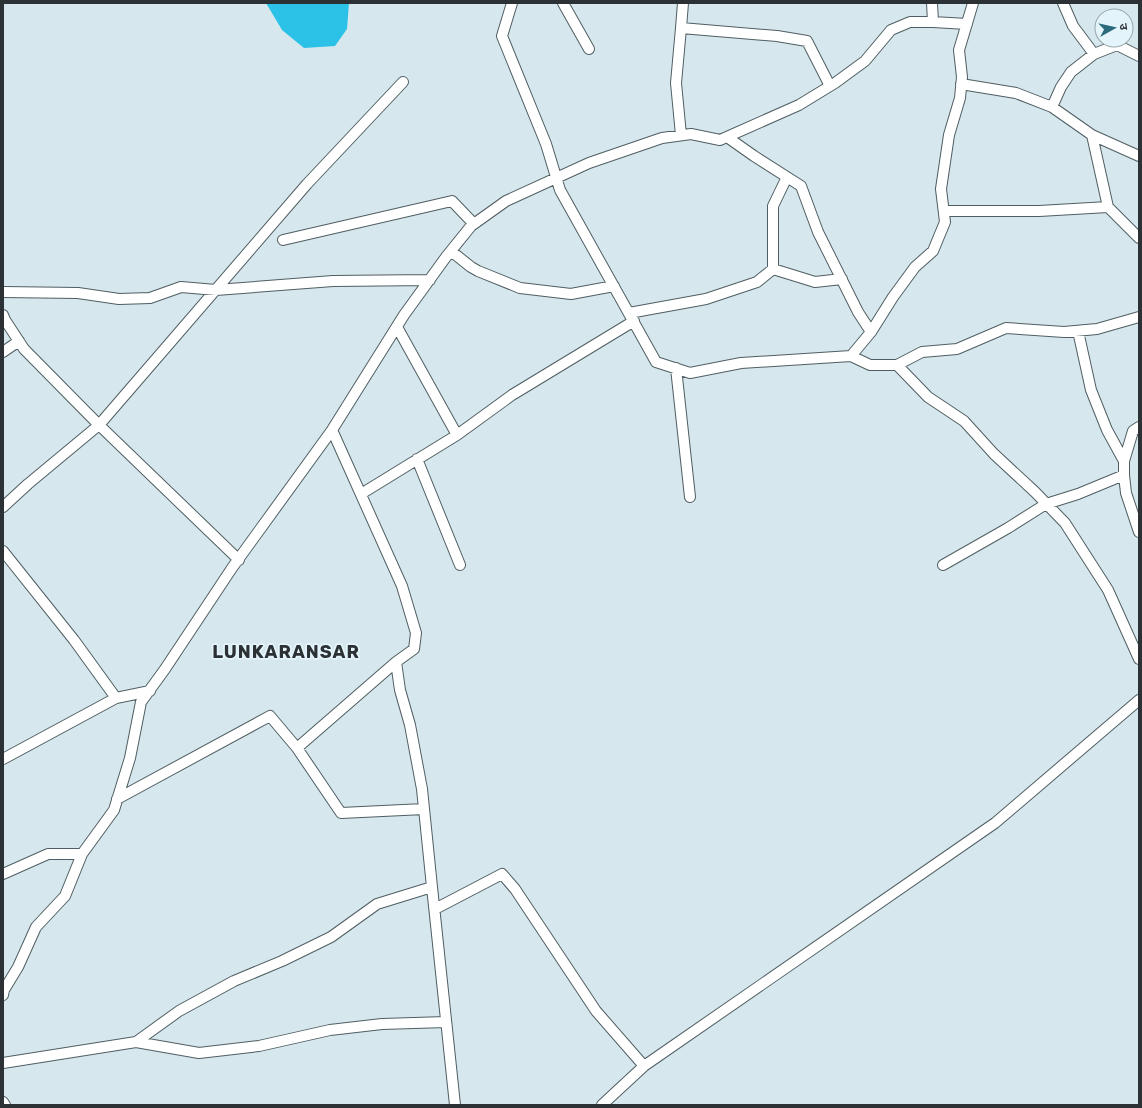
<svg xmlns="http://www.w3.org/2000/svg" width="1142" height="1108" font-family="Rubik,'Noto Sans Devanagari',sans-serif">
<rect width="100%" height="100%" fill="#d6e7ed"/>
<path fill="#2cc2e7" d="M266 3H349L347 29 335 46 304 48 282 30Z"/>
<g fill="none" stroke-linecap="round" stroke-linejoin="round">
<g stroke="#4f5e62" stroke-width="12">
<path id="street" d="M512 3 502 36 546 144 560 190 656 362 690 373 741 363 851 356 871 332 893 297 915 267 933 251 945 222 941 189 949 135 960 98 962 77 959 50 973 3
M563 3 589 49
M683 3 681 28 777 36 807 41 830 86
M933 22 967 24
M681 28 676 83 681 135
M1094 54 1117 45 1139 56
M1052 107 1061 87 1071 72 1094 54 1073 26 1063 3
M1092 135 1139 156
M727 137 754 156 801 186 818 232 858 312 871 332
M787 177 773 206V269L815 282 842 279
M1108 207 1139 238
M944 211H1039L1108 207 1092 135 1052 107 1016 93 961 84
M283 240 452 201 474 224
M451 251 471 267 478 271 520 288 571 294 614 286
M3 292 78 293 119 299 150 298 181 287 216 290 333 281 430 280
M629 313 706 299 757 282 773 269
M3 315 5 320 24 349 99 425 239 560
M1078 331 1091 390 1107 430 1124 461
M3 352 19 341
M851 356 870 365H897L928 397 964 421 994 454 1035 492 1065 523 1108 590 1139 659
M897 365 922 352 957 349 1006 328 1064 332 1097 329 1139 317
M676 368 690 497
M1139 427 1133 431 1124 461V475L1126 493 1139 532
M457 435 512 395 634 321
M417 459 460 565
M361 494 457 435 397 327
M3 507 28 484 99 425 307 184 403 82
M3 551 74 640 116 698
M943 565 1008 528 1046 504 1078 494 1124 475
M297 748 396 662
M3 759 116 698 150 691
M117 799 270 716 297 748 341 813 424 809
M3 874 48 854H82
M432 887 455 1105
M435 909 502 874 515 889 596 1011 644 1066
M3 995 4 990 18 967 36 927 65 896 82 854 114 810 130 758 141 702 165 669 232 568 332 430 404 315 446 257 471 226 506 201 589 163 662 138 691 134 720 140 799 105 835 83 865 61 891 30 910 22H933L932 3
M136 1042 199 1053 259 1046 330 1030 382 1024 446 1022
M3 1063 136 1042 179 1011 234 981 282 961 331 937 377 904 432 887 422 789 410 725 400 690 396 662 414 649 416 633 402 586 332 430
M3 1102 5 1105
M602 1105 644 1066 995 823 1139 700"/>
</g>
<use href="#street" stroke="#fff" stroke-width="10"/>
</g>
<g text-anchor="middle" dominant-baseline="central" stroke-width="3.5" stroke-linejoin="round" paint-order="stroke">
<g font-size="18" font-weight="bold" letter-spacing="1" fill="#2b3134" stroke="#e3f5fb">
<text x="286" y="652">LUNKARANSAR</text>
</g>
</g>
<rect width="1142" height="1108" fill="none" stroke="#2b3134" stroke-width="8"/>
<g transform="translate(1114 28) rotate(82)"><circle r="19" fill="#e3f5fb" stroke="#99a7ab"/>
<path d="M0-3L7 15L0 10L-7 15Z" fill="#296b7d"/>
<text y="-6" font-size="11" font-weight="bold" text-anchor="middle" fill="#2b3134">उ</text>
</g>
</svg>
